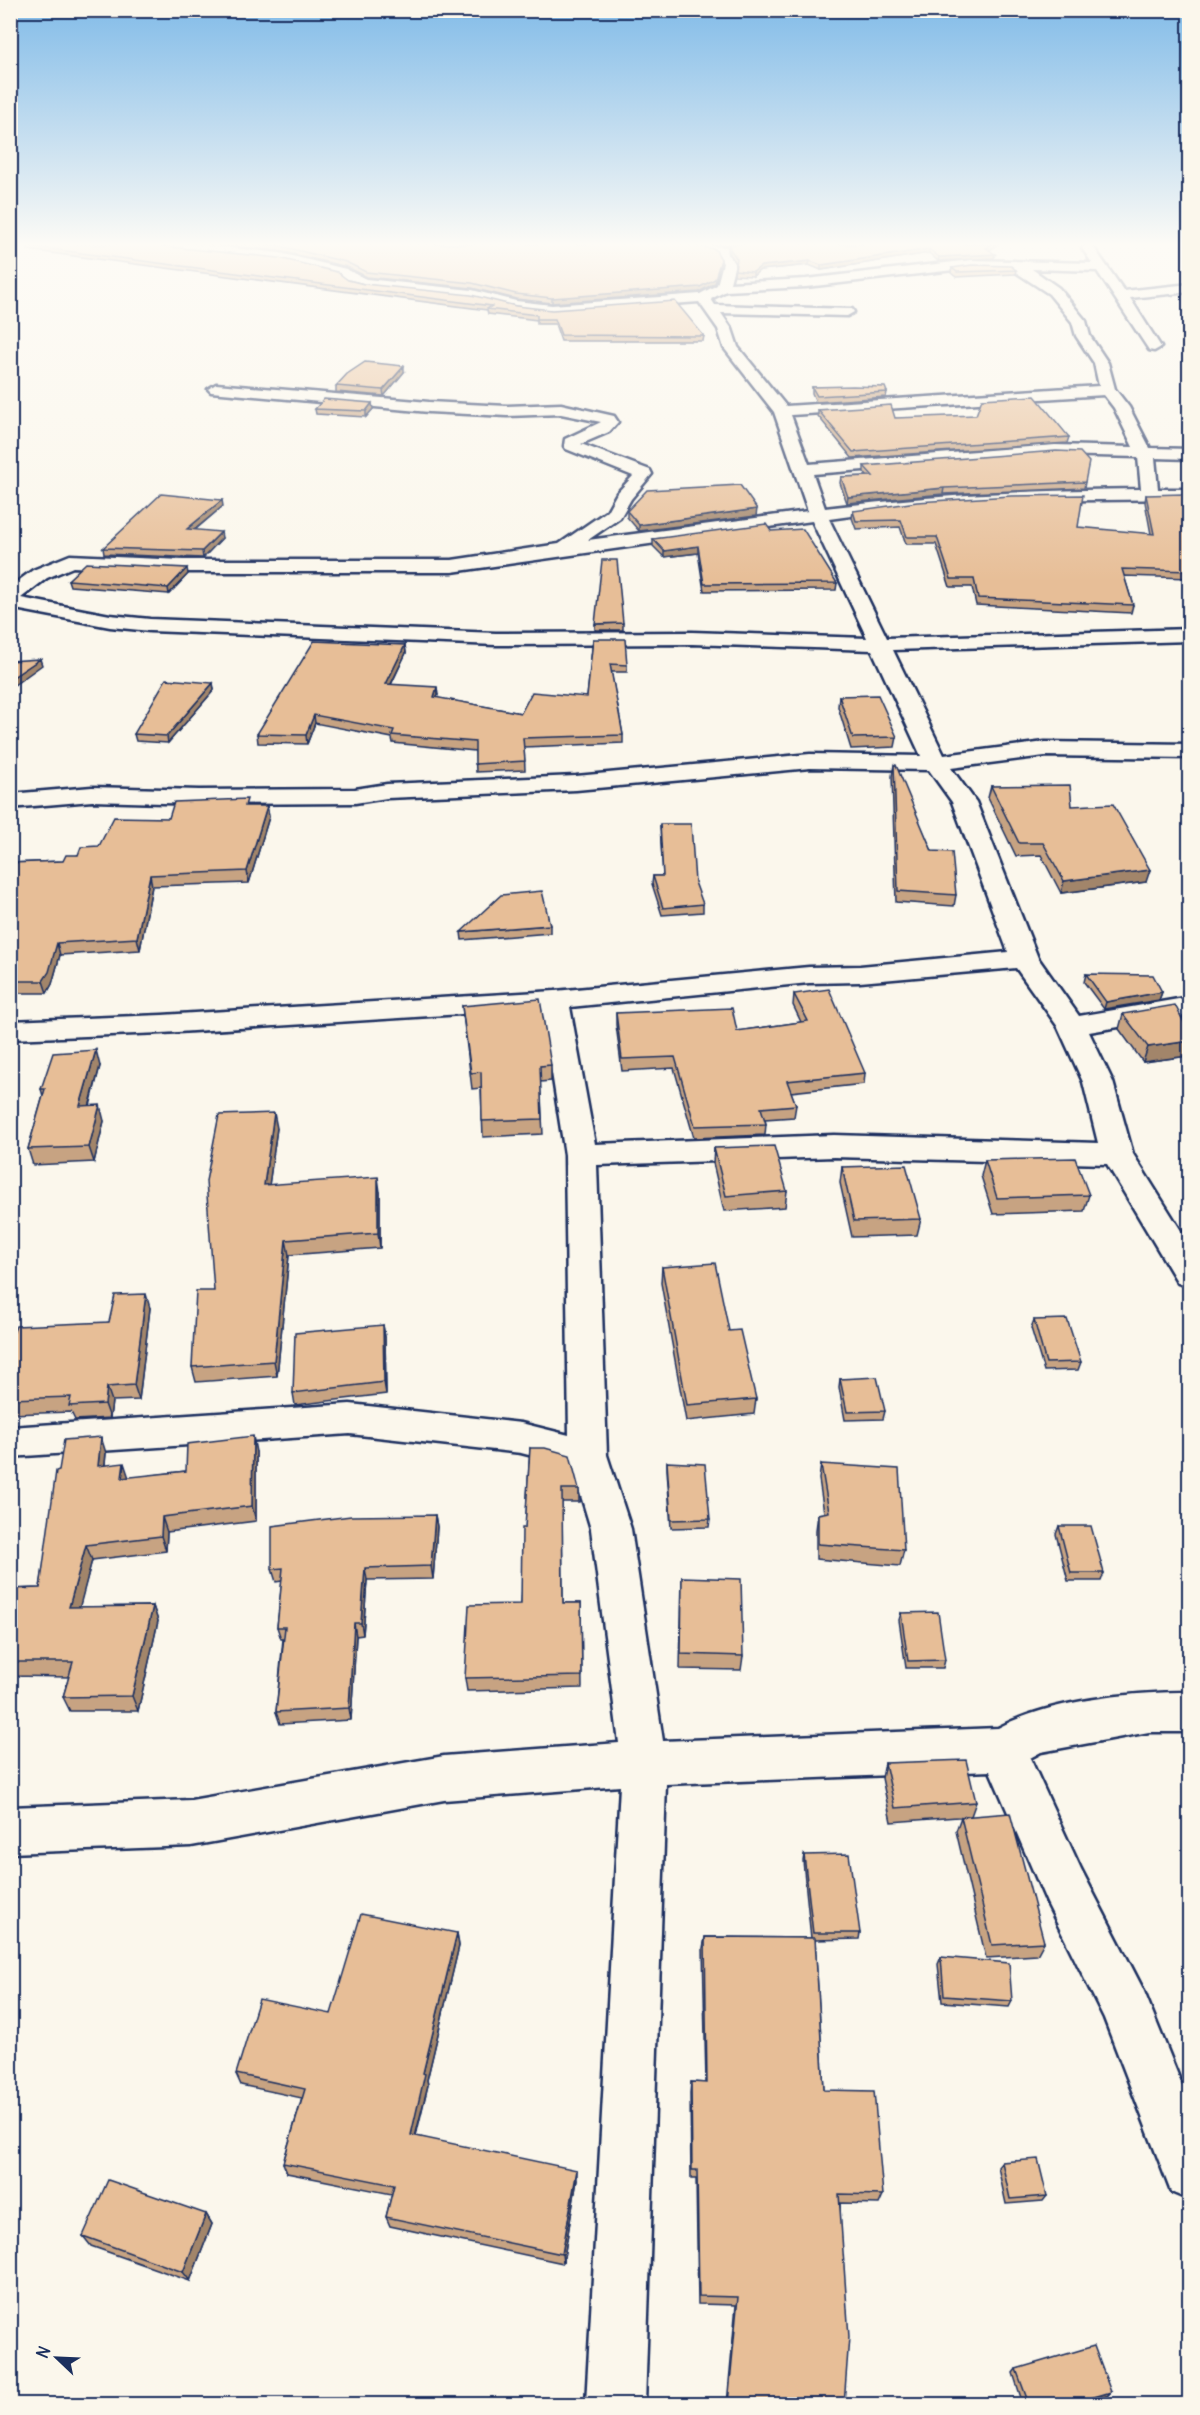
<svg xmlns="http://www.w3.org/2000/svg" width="1200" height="2415" font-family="Delius,sans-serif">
<rect width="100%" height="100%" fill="#fbf7ec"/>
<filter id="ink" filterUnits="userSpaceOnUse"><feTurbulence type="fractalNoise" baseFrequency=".0167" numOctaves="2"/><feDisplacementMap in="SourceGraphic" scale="12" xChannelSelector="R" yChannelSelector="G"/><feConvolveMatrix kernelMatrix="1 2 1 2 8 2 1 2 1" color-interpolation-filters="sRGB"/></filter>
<g filter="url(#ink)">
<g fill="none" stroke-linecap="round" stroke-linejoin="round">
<g stroke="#1b2f5e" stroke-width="5">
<path id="minor" d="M156 244H194L280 253 346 269 366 279 472 290 516 301 552 305 700 294 717 285 723 263 716 252 684 247 682 244 727 247 728 255 735 263 730 283 806 279 971 260 1092 263 1082 248 1088 244 1092 245 1124 291 1190 284V292L1130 298 1161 347 1154 351 1149 350 1097 271 1032 269 1059 288 1086 321 1090 336 1108 363 1115 389 1129 407 1150 448 1190 449V459L1155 458 1158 489H1190V499L1010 501 916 507 829 519 887 638 1190 629V641L893 650 944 755 1045 742 1190 744V758L1045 756 951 768 976 802 1038 958 1079 1016 1190 997V1015L1089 1032 1113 1082 1133 1154 1190 1245V1286L1178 1283 1107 1164 834 1157 597 1165 607 1455 631 1529 663 1741 998 1728C1050 1700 1131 1692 1190 1692V1732H1149L1041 1752 1030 1758 1081 1869 1143 1989 1190 2105V2200L1171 2192 1104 2018 1047 1903 990 1771 666 1784 645 2404H586L620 1786 444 1800 191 1846 10 1853V1807L191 1800 444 1756 619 1743 591 1529 572 1466 521 1453 350 1434 10 1457V1427L350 1404 521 1423 569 1435 565 1155 542 1009 162 1033 10 1039V1021L162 1015 555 991 809 967 860 966 1008 952 952 802 929 770 810 768 576 790 387 798 355 803 199 804 92 801 10 808V794L92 787 199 790 355 789 387 784 576 776 810 754 921 756 872 650 692 644 496 645 150 631 110 627 10 608V587L33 570 70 555 183 560H452L559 544 607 511 617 493 633 476 566 449 564 446 565 439 601 422 561 414 507 416 429 412 211 392 208 389 216 384 429 402 507 406 561 404 614 416 618 422 609 432 581 444 650 470 652 474 631 499 620 518 588 540 808 511 774 412 724 348 718 329 699 302 552 313 516 309 472 298 365 287 349 283 338 275 280 261 162 248ZM971 268 1011 269 1049 294 1072 322 1076 336 1094 363 1099 386 786 406 738 347 732 329 721 313 847 316 854 312 852 309 715 305 711 299 726 291 806 287ZM1104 395 1114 408 1133 447 1055 445 809 464 791 415ZM1055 455 1138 457 1141 489C1034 490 931 495 825 508L813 474ZM812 521 867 638 692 632 496 633 150 619 110 615 21 598 47 578 73 567 183 572H452ZM1016 968 1058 1027 1083 1082 1098 1143 834 1135 595 1144 570 1007 809 983 860 982Z"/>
</g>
<use href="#minor" fill="#fbf7ec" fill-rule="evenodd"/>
</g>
<path fill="#c7a382" stroke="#1b2f5e" stroke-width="1.5" d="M215 244H683L721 263 715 283 699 292 552 303 516 299 472 288 367 277 347 267 280 251Z
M710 244H998L989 250 994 258 938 261 929 253 821 270 809 265 760 270 753 276 734 275 736 263 730 254 729 245Z
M27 246H161L348 280 364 284 516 306 704 336 703 341H561L555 324H537V320L488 314 487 310 28 250Z
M952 268 1016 270 1015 274 956 277 951 273Z
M404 372 384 396 336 392V386Z
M812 387 887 392 886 397 816 402 812 393Z
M315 409H373L366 417 316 414Z
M818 410 895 418 1069 437 1067 443 852 458 818 416Z
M864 466 1085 482 1084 488 943 494 847 503 840 483 841 477 867 476 864 472Z
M1146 495 1190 521V578L1124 576 1133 605 1131 613 976 605 972 587H950L936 544H906L900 527 856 529 852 518 853 511 1151 534 1145 502Z
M223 506 195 530 222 538 203 558 104 554 103 548Z
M627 511 756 516 639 531 627 517Z
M771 531 837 583 836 590 704 591 698 553 664 557 653 546V539Z
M188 574 169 594 70 586 68 580Z
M623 623V630H595V624Z
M593 639 627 665V672H611L623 735V743L524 747 525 770 476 772 475 751 393 743 392 738 315 723 307 744 258 743 257 734 405 645 406 653 391 685 438 695 437 698 521 713 587 697Z
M213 683 214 690 168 743 136 741 134 734Z
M839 696 897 737 895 747 851 749 838 707Z
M894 765 932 851 956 895 954 906 896 902 892 776Z
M991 786 1072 806 1146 882 1061 893 1041 855 1016 856 988 798Z
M249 806H267L269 817 249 883 152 886 140 950 60 955 52 984 47 993H10V863L63 861 169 818Z
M660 824 703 904V912L662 915 652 884 653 876H663Z
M550 925V933L462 940 461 932Z
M1086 974 1162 992 1159 1000 1104 1009 1084 982Z
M794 994 865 1073 864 1084 791 1092 796 1105 794 1117 765 1119 766 1124 765 1135 694 1138 674 1068 622 1071 616 1025V1013L737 1031 801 1022 793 1005Z
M462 1006 551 1065V1081L540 1082 543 1134 483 1137 481 1088 472 1089Z
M1123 1014 1188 1056 1143 1062 1119 1029Z
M100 1066 90 1106 104 1121 94 1162 33 1165 28 1149 43 1096 41 1089Z
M277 1128 269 1185 380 1192V1248L289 1255 277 1376 196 1382 192 1367 214 1291Z
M714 1148 787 1191 785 1207 724 1211 713 1163Z
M985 1160 1089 1195 1084 1211 993 1214 981 1176Z
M842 1167 921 1219 917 1235 852 1237 840 1183Z
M662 1267 729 1331 756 1399 754 1414 686 1421 661 1283Z
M150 1308 139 1400 112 1401 110 1418 75 1420 71 1412 10 1414V1342L109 1322Z
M1034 1320 1081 1362 1078 1370 1044 1371 1031 1328Z
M383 1325 385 1337 386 1394 295 1405 293 1393Z
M840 1379 885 1411 883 1419 845 1420 839 1387Z
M530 1448 579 1489V1502H562L563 1603H581L582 1688 467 1691 465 1678 521 1604Z
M256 1452V1521L167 1532 166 1551 92 1560 79 1607 153 1606 158 1621 138 1711H70L63 1697 69 1677 11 1676 10 1677V1589L40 1588 59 1470 106 1453 105 1465 129 1478 186 1471Z
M667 1462 710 1519 709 1527 671 1528 667 1470Z
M821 1464 904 1550 900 1566 816 1559V1530L818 1514 824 1513 819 1479Z
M435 1515 437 1527 433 1579 367 1580 363 1635 356 1636 351 1720 280 1724 276 1712 283 1639H281L277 1627 282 1581 276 1582 272 1569Z
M1059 1526 1104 1573 1101 1581H1068L1056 1534Z
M682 1577 743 1656 741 1670 680 1669Z
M901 1613 945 1660 943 1668H906L899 1620Z
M885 1763 976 1802 971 1816 891 1822 882 1778Z
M961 1817 1044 1942 1037 1955 986 1958 956 1831Z
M804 1855 860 1933 859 1939 815 1940 824 2090 883 2195 879 2204 840 2203 844 2404H727L736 2305 698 2304 696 2179H691L690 2093 691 2082 706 2083 703 1948 705 1937 811 1938 803 1861Z
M457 1933 459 1946 427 2080 428 2085 416 2136 577 2180 563 2263 390 2226 386 2217 392 2194 287 2173 283 2163 302 2098 241 2085 236 2074Z
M941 1957 1012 2001 1009 2007 942 2002 938 1964Z
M1002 2162 1047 2196 1043 2201 1006 2204 998 2167Z
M206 2214 212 2224 190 2281 91 2246 83 2236Z
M1016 2369 1111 2392 1107 2396 1078 2404H1023L1013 2373Z"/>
<path fill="#a2856a" stroke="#1b2f5e" stroke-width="1.5" d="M992 244H998L986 253V248Z
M929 249V253L821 270V265Z
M995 254 994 258 938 261 939 257Z
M721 259V263L715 283 699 292 552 303V298Z
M810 261 809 265 760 270 753 276V272L761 266Z
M404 366V372L384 396 383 390Z
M372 403 373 409 366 417V411Z
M944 488 943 494 847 503 848 497Z
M222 500 223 506 188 535 187 529Z
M757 509 756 516 639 531V525Z
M221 532 222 538 203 558 202 551Z
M698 546V553L664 557V551Z
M187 568 188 574 169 594 168 588Z
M405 645 406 653 387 692 386 684Z
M40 659 42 665 10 688V679Z
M213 683 214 690 168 743 167 736Z
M437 687 438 695 434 705V697Z
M314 715 315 723 307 744 306 735Z
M267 806 269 817 249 883 247 871Z
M1150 870 1146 882 1061 893 1064 881Z
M150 875 152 886 140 950 137 938Z
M57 943 60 955 52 984 47 993 43 981Z
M1162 992 1159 1000 1104 1009 1106 1002Z
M1190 1041V1051L1188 1056 1143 1062 1148 1047Z
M96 1050 100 1066 85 1122 80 1106Z
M100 1105 104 1121 94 1162 89 1147Z
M274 1113 277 1128 267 1200 264 1185Z
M378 1177 380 1192V1248L378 1233Z
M286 1240 289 1255 277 1376 274 1361Z
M146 1294 150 1308 139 1400 134 1385Z
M383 1325 385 1337 386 1394 384 1382Z
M107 1387 112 1401 110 1418 105 1404Z
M253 1436 256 1452V1521L252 1506Z
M101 1437 106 1453 103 1481 98 1466Z
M124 1463 129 1478H122Z
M435 1515 437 1527 433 1579 431 1566Z
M162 1517 167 1532 166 1551 161 1536Z
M86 1545 92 1560 76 1621 69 1607Z
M365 1568 367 1580 363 1635 361 1623Z
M153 1606 158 1621 138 1711 132 1696Z
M354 1623 356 1636 351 1720 349 1708Z
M457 1933 459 1946 427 2080 428 2085 413 2145 411 2135 423 2073Z
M577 2170V2180L563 2263 562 2254Z
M206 2214 212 2224 190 2281 183 2272Z
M1111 2392 1107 2396 1078 2404H1070Z"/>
<path fill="#e7be97" stroke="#1b2f5e" stroke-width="1.5" d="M32 244H159L161 246 279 258 337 272 348 280 364 284 471 295 516 306 552 310 675 301 704 336 561 335 555 319H537V315L487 309 492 306 27 246Z
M259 244H683L715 249 721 259 715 279 700 287 552 298 516 294 472 283 366 272 346 262 280 246Z
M729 244H992L986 248 995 254 939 257 929 249 821 265 810 261 761 266 753 272 735 270 737 259 730 249Z
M972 265 1011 266 1016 270 957 272 952 268Z
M365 362 404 366 383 390 336 386 347 374Z
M853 386 885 387 887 392 817 396 812 387Z
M1035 396 1069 437 853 452 818 410 891 405 895 418 976 415 982 399Z
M324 399 372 403 366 411 315 409Z
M1056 451 1080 452 1089 462 1085 482 944 488 848 497 841 477 873 476 864 466Z
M740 485 757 509 639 525 627 511 647 490Z
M161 494 222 500 187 529 221 532 202 551 103 548Z
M1183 494 1190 521V571L1122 569 1133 605 978 598 974 579H951L937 537H907L901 520 856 521 853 511 917 502 1011 496 1083 495 1078 527 1154 534 1146 495Z
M766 524 771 531 803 529 837 583 704 584 698 546 664 551 653 539Z
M602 560H617L623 623 595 624Z
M86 563 187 568 168 588 68 580Z
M593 639H625L627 665 610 664 623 735 523 738 525 761 475 764V742L392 735 394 730 314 715 306 735 257 734 314 641 405 645 386 684 437 687 434 697 521 713 532 692 587 697Z
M40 659 10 679V661Z
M166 679 213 683 167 736 134 734Z
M878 695 897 737 853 738 839 696Z
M894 765H896L932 851 952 852 956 895 898 891Z
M1070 785 1072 806 1113 804 1150 870 1064 881 1043 843H1019L991 786Z
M247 799 245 806H267L247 871 150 875 137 938 57 943 49 972 43 981H10V863L63 861 66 855H78L81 847 99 846 114 817 169 818 174 802Z
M660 824H691L695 882 703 904 663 908 653 876H663Z
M542 891 550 925 461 932 501 895Z
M1086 974 1153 975 1162 992 1106 1002Z
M829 989 865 1073 787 1081 796 1105 761 1108 766 1124 695 1126 675 1057 622 1059 616 1013 732 1008 737 1031 808 1021 794 994Z
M540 999 551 1065 540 1066 542 1119 482 1121 481 1072 471 1073 462 1006Z
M1175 1005 1190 1034V1041L1148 1047 1123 1014Z
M96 1050 80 1106 100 1105 89 1147 28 1149 45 1089H41L53 1053Z
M274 1113 264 1185 378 1177V1233L286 1240 274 1361 192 1367 196 1291H214L206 1181 219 1115Z
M774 1146 787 1191 726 1196 714 1148Z
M1075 1158 1089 1195 997 1198 985 1160Z
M906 1165 921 1219 854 1221 842 1167Z
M715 1263 729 1331 740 1330 756 1399 687 1405 662 1267Z
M146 1294 134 1385 107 1387 105 1404 69 1406 71 1397 10 1399V1342L16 1326 109 1322 115 1295Z
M1067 1319 1081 1362 1046 1363 1034 1320Z
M383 1325 384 1382 293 1393 295 1333Z
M877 1377 885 1411 847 1412 840 1379Z
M253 1436 252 1506 162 1517 161 1536 86 1545 69 1607 153 1606 132 1696 63 1697 73 1662H10V1589L40 1588 56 1471 59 1470 64 1440 101 1437 98 1466 124 1463 122 1478 186 1471 187 1444Z
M530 1448H545L570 1455 579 1489H562L563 1603H581L582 1676 465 1678 469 1605 521 1604 522 1528H525Z
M667 1462 705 1464 710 1519 671 1520Z
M821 1464 899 1469 904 1550 818 1544V1514L829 1512Z
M435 1515 431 1566 365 1568 361 1623H354L349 1708 276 1712 285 1627H277L283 1568 272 1569V1526L351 1516Z
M1059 1526H1091L1104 1573H1071Z
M682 1577 741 1579 743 1656 681 1654Z
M938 1612 945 1660 908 1661 901 1613Z
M966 1760 976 1802 895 1808 885 1763Z
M1010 1813 1044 1942 992 1945 961 1817Z
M849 1854 860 1933H813L804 1855Z
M361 1914 457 1933 423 2073 425 2074 411 2135 577 2170 562 2254 386 2217 394 2185 283 2163 305 2089 236 2074 259 1999 331 2014Z
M705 1937 815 1938 824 2090 874 2091 883 2195 839 2194 849 2337 844 2404H728L738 2297 699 2296 697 2170H692L691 2082 707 2083Z
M941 1957 1009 1963 1012 2001 944 1996Z
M1038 2159 1047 2196 1010 2199 1002 2162Z
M108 2180 206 2214 183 2272 83 2236Z
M1094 2346 1111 2392 1070 2404H1029L1016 2369Z"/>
</g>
<linearGradient id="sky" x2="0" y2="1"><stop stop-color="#81bbe8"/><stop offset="0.42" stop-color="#fdfbf6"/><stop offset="1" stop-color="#fdfbf6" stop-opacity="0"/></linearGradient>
<rect width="1200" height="582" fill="url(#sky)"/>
<rect width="1200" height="2415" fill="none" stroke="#fbf7ec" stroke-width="36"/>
<rect x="18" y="18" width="1164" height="2379" fill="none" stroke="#1b2f5e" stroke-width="2" filter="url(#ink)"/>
<g transform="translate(57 2358) rotate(293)" stroke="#fbf7ec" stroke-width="4.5" paint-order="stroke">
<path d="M0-4.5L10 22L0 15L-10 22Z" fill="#1b2f5e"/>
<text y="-9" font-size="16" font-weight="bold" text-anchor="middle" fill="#1b2f5e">N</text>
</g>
</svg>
